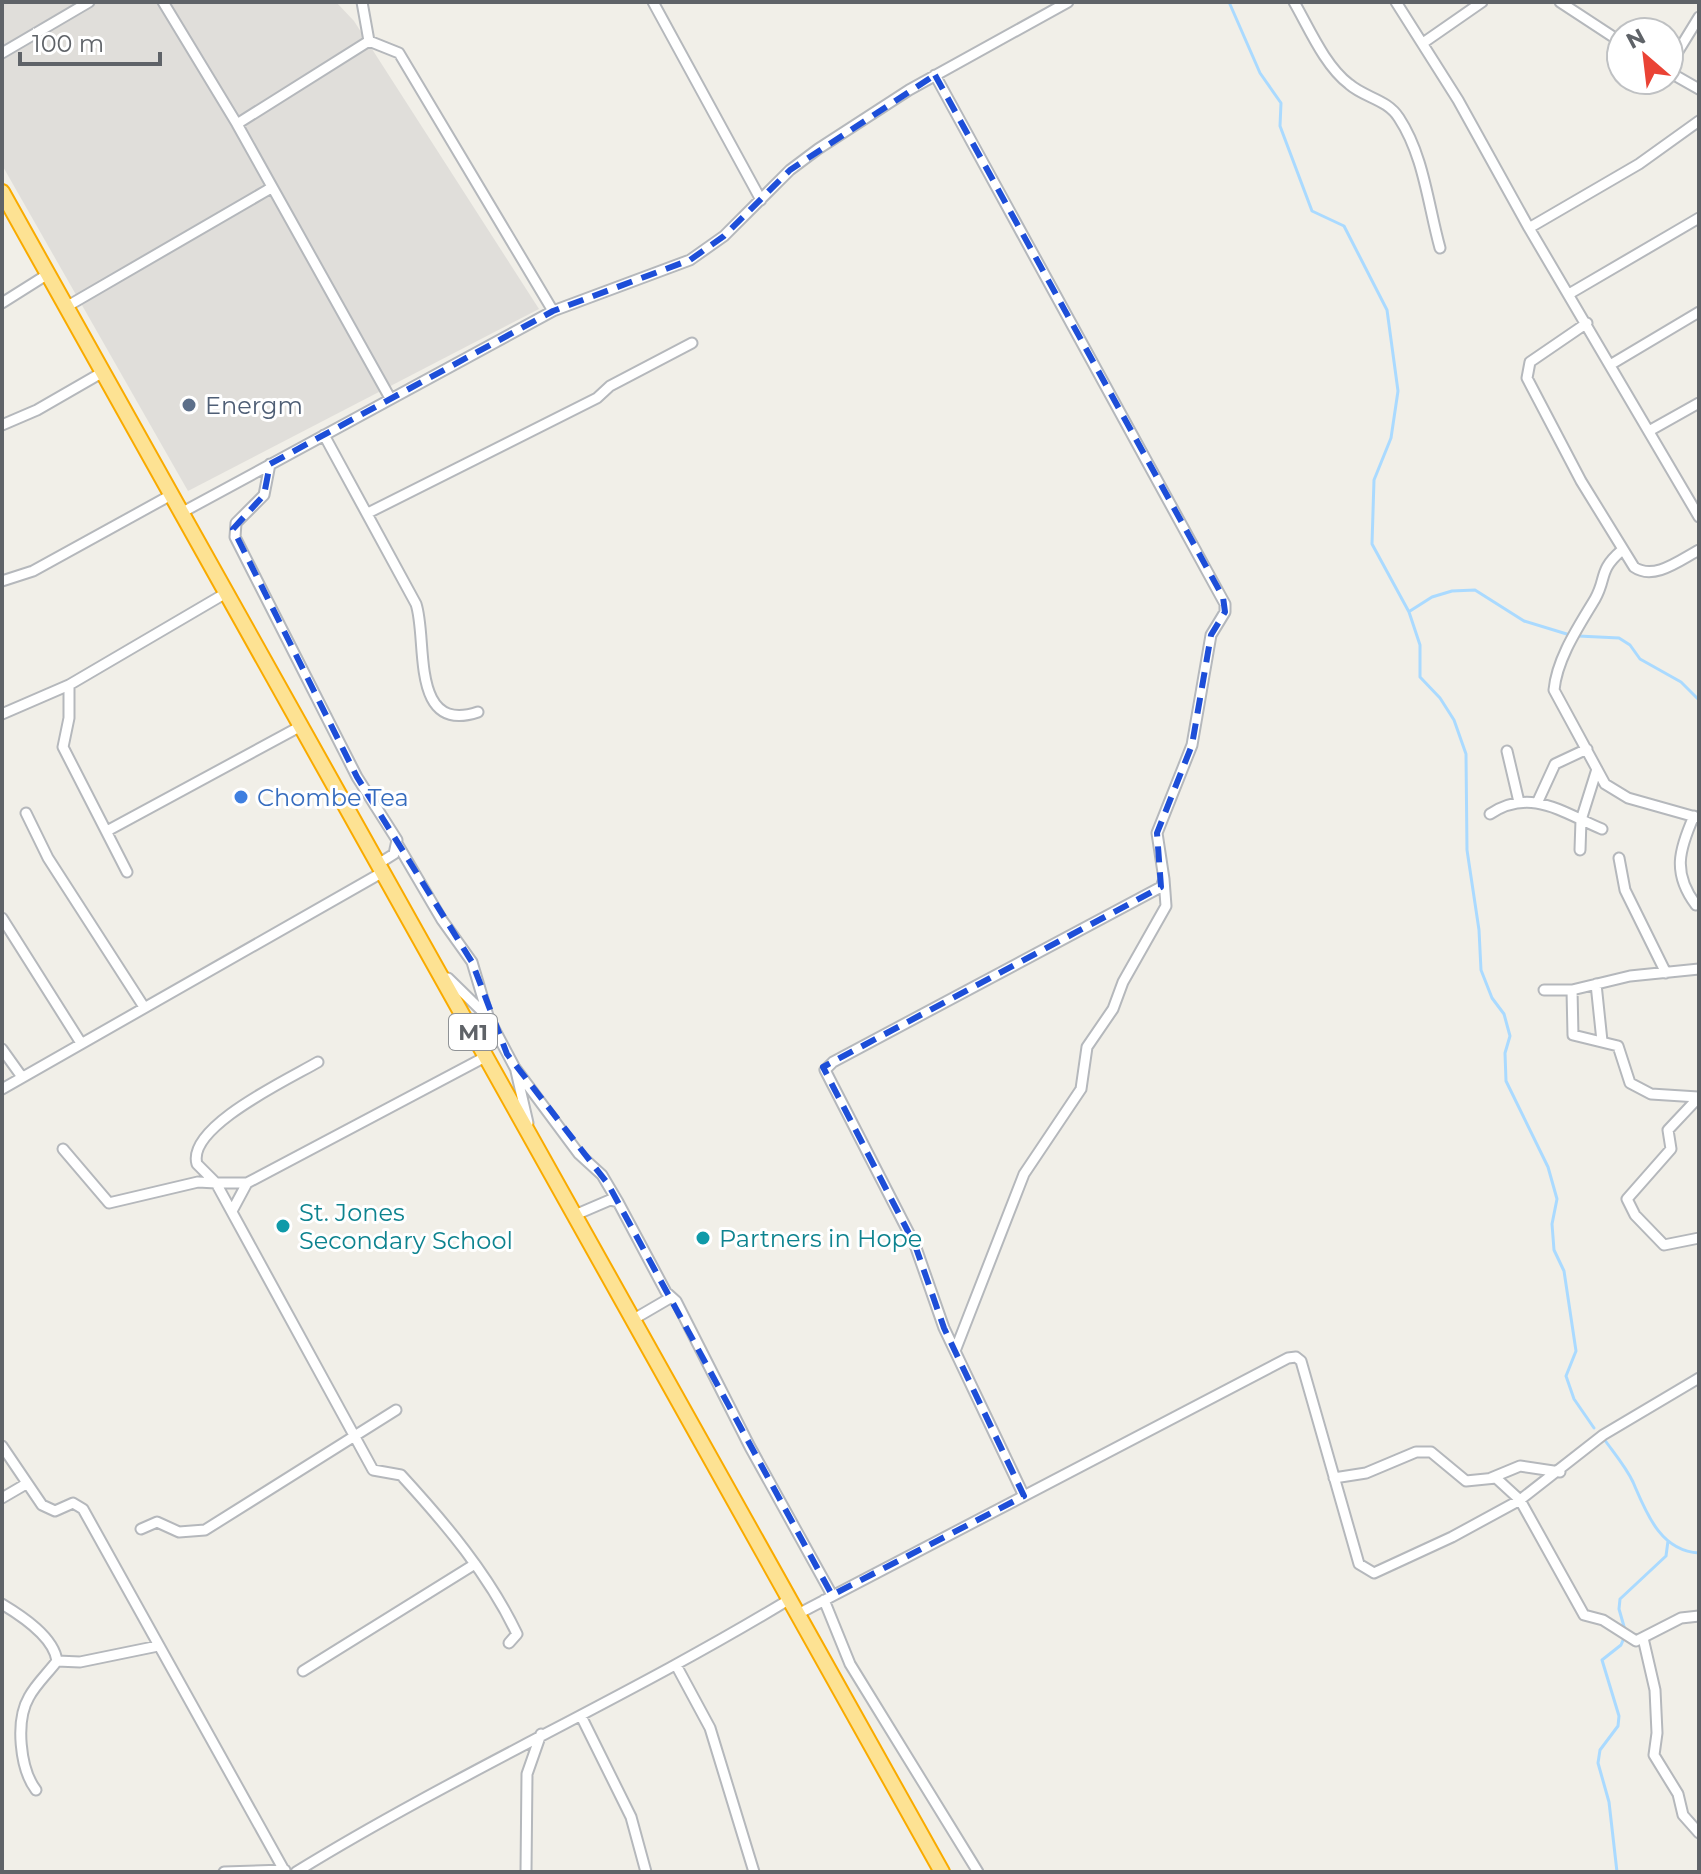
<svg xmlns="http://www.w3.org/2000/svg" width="1701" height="1874" font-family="Montserrat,sans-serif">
<rect width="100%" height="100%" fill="#f1efe8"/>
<path fill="#e0deda" d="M2 2H336L354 21 539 309 188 491 2 165Z"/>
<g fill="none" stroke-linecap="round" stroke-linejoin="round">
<path stroke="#aadaff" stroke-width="3" d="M1229 2 1260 73 1281 103 1280 126 1312 211 1344 226 1387 310 1398 391 1391 438 1374 480 1372 544 1409 612 1420 645V677L1440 698 1454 720 1466 754 1467 850 1479 930 1481 970 1492 998 1504 1014 1510 1036 1505 1053 1506 1081 1548 1167 1557 1199 1552 1224 1554 1250 1564 1271 1576 1351 1566 1376 1574 1399 1594 1428
M1410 611 1432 597 1452 591 1475 590 1524 621 1570 635
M1578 636 1619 638 1630 645 1640 659 1681 682 1699 700
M1604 1439C1614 1453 1626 1467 1633 1482 1646 1512 1660 1551 1699 1553
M1625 1630 1619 1609 1620 1599 1666 1556 1668 1541
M1617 1872 1609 1802 1598 1763 1600 1750 1618 1726 1619 1716 1602 1660 1621 1645 1624 1638"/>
<g stroke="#b5b8bc" stroke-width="13">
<path id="minor" d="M163 2 237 124 390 398
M362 2 369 41 399 53 553 311
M653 2 761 200
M1294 2C1309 28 1325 66 1349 84 1365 98 1387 99 1399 118 1424 156 1428 205 1440 248
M1396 2 1458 100 1529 228 1699 517
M1560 2 1621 42
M1423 43 1482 2
M2 53 89 2
M1669 66 1699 17
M1669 72 1699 89
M935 75 1225 604V612L1211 635 1192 745 1157 833 1164 879 1161 887 833 1062 825 1070 915 1245 944 1328 1024 1496
M237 124 369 41
M1529 228 1639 164 1699 121
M1569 294 1699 218
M2 303 48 274
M66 307 271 188
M1587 323 1530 362 1527 378 1581 481 1634 567C1654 581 1680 560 1699 550
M1610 365 1699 312
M2 425 37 410 103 372
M1649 431 1699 403
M324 435 416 604C428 639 409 735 478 712
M270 464 264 495 236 523 235 537 357 777 397 840 394 854 378 864
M181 513 553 311 690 260 724 236 790 170 818 149 909 90 1068 2
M368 513 597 398 610 386 692 343
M1621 551C1598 571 1607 578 1595 599 1579 626 1557 658 1554 690L1605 784 1628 798 1699 818
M2 581 33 571 171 495
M69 685V718L63 747 127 872
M2 714 69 685 226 593
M1507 751 1519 802
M1538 801 1555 764 1587 749
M26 813 48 858 144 1007
M1490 814C1531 787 1563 813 1602 829
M1694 816C1679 850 1672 873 1696 905L1699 902
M107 831 301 726
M398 845 442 920 472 962 489 1019 515 1068 579 1154 602 1175 618 1202
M1580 850 1581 820 1597 769
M1619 858 1625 890 1666 973
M2 918 81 1043
M448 978 489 1018
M1596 984 1602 1041
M1544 990H1572L1630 976 1699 969
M1572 990 1573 1035 1618 1046 1630 1083 1651 1094 1698 1097
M2 1049 22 1077
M516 1071 528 1123
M2 1089 383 872
M1699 1097 1668 1130 1671 1149 1627 1199 1635 1215 1664 1245 1699 1238
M63 1149 109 1203 198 1182 216 1183 373 1470 401 1475C445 1523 489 1575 517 1634L509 1643
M247 1183H216L197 1164C186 1127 289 1079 318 1062
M232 1211 247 1183 487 1056
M575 1215 610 1200 618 1202 666 1292 676 1301 750 1447 832 1595
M634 1319 670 1298
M955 1351 1024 1174 1081 1089 1087 1047 1113 1009 1123 982 1166 906 1164 879
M2 1446 42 1505 55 1511 73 1503 83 1509 285 1872
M1334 1478 1366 1473 1416 1452H1431L1466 1481 1496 1478 1520 1500 1584 1615 1603 1620 1636 1641 1681 1618 1699 1616
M1491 1478 1520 1466 1560 1472
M2 1498 26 1484
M141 1529 157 1522 179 1532 205 1530 396 1410
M824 1600 850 1664 978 1872
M2 1604C22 1616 54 1637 57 1661 48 1673 36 1684 29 1697 15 1721 20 1769 36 1790
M798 1614 1288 1358 1296 1357 1301 1361 1359 1564 1374 1573 1452 1537 1520 1500 1603 1435 1699 1378
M1643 1638 1655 1690 1657 1733 1654 1755 1678 1794 1683 1815 1699 1833
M57 1661 80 1662 158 1646
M676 1665 710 1728 754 1872
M303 1671 475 1564
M581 1716 631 1817 646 1872
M224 1872 285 1870
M296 1872C457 1773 629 1697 790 1599
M526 1872 527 1774 541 1734"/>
</g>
<g stroke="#f9ab00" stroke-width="18">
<path id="highway" d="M2 192 942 1872"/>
</g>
<use href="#minor" stroke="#fff" stroke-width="9"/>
<use href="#highway" stroke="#fde293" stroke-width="14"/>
</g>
<path fill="none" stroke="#1d4ed8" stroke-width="6" stroke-dasharray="16 10" stroke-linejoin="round" d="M935 75 1223 597 1225 612 1211 635 1192 745 1157 833 1161 887 823 1067 915 1245 944 1328 1024 1496 832 1595 608 1184 507 1054 472 962 357 777 233 529 264 495 270 464 553 311 690 260 724 236 790 170Z"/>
<circle fill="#5c6f8a" stroke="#fff" stroke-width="3" cx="189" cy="405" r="8"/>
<circle fill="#3f7fe0" stroke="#fff" stroke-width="3" cx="241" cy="797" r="8"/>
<g fill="#0f9aa8" stroke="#fff" stroke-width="3">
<circle cx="283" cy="1226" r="8"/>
<circle cx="703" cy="1238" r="8"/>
</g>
<g text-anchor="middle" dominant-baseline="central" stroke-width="6" stroke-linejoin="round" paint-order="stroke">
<rect fill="#fff" stroke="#8f9295" stroke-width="2" x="449" y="1014" width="48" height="36" rx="6"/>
<g font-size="22" font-weight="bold" fill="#5f6368">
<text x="473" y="1032">M1</text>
</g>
<g font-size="24" fill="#4e5e75" stroke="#fff" text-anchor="start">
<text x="205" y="405">Energm</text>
</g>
<g font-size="24" fill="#366cbe" stroke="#fff" text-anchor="start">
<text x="257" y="797">Chombe Tea</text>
</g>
<g font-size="24" fill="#0d838f" stroke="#fff" text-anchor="start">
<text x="299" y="1212">St. Jones<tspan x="299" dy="28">Secondary School</tspan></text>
<text x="719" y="1238">Partners in Hope</text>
</g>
</g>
<rect width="1701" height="1874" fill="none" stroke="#5f6368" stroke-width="8"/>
<g transform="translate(1645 56) rotate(332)"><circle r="38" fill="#ffffff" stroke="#bfc1c3" stroke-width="2"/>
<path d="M0-6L14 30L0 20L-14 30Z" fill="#ea4335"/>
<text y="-12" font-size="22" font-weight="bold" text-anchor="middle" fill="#5f6368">N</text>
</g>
<path d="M20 52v12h140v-12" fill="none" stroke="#5f6368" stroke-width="4"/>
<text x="32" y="52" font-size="24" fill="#5f6368" stroke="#ffffff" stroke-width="6" paint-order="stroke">100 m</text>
</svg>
